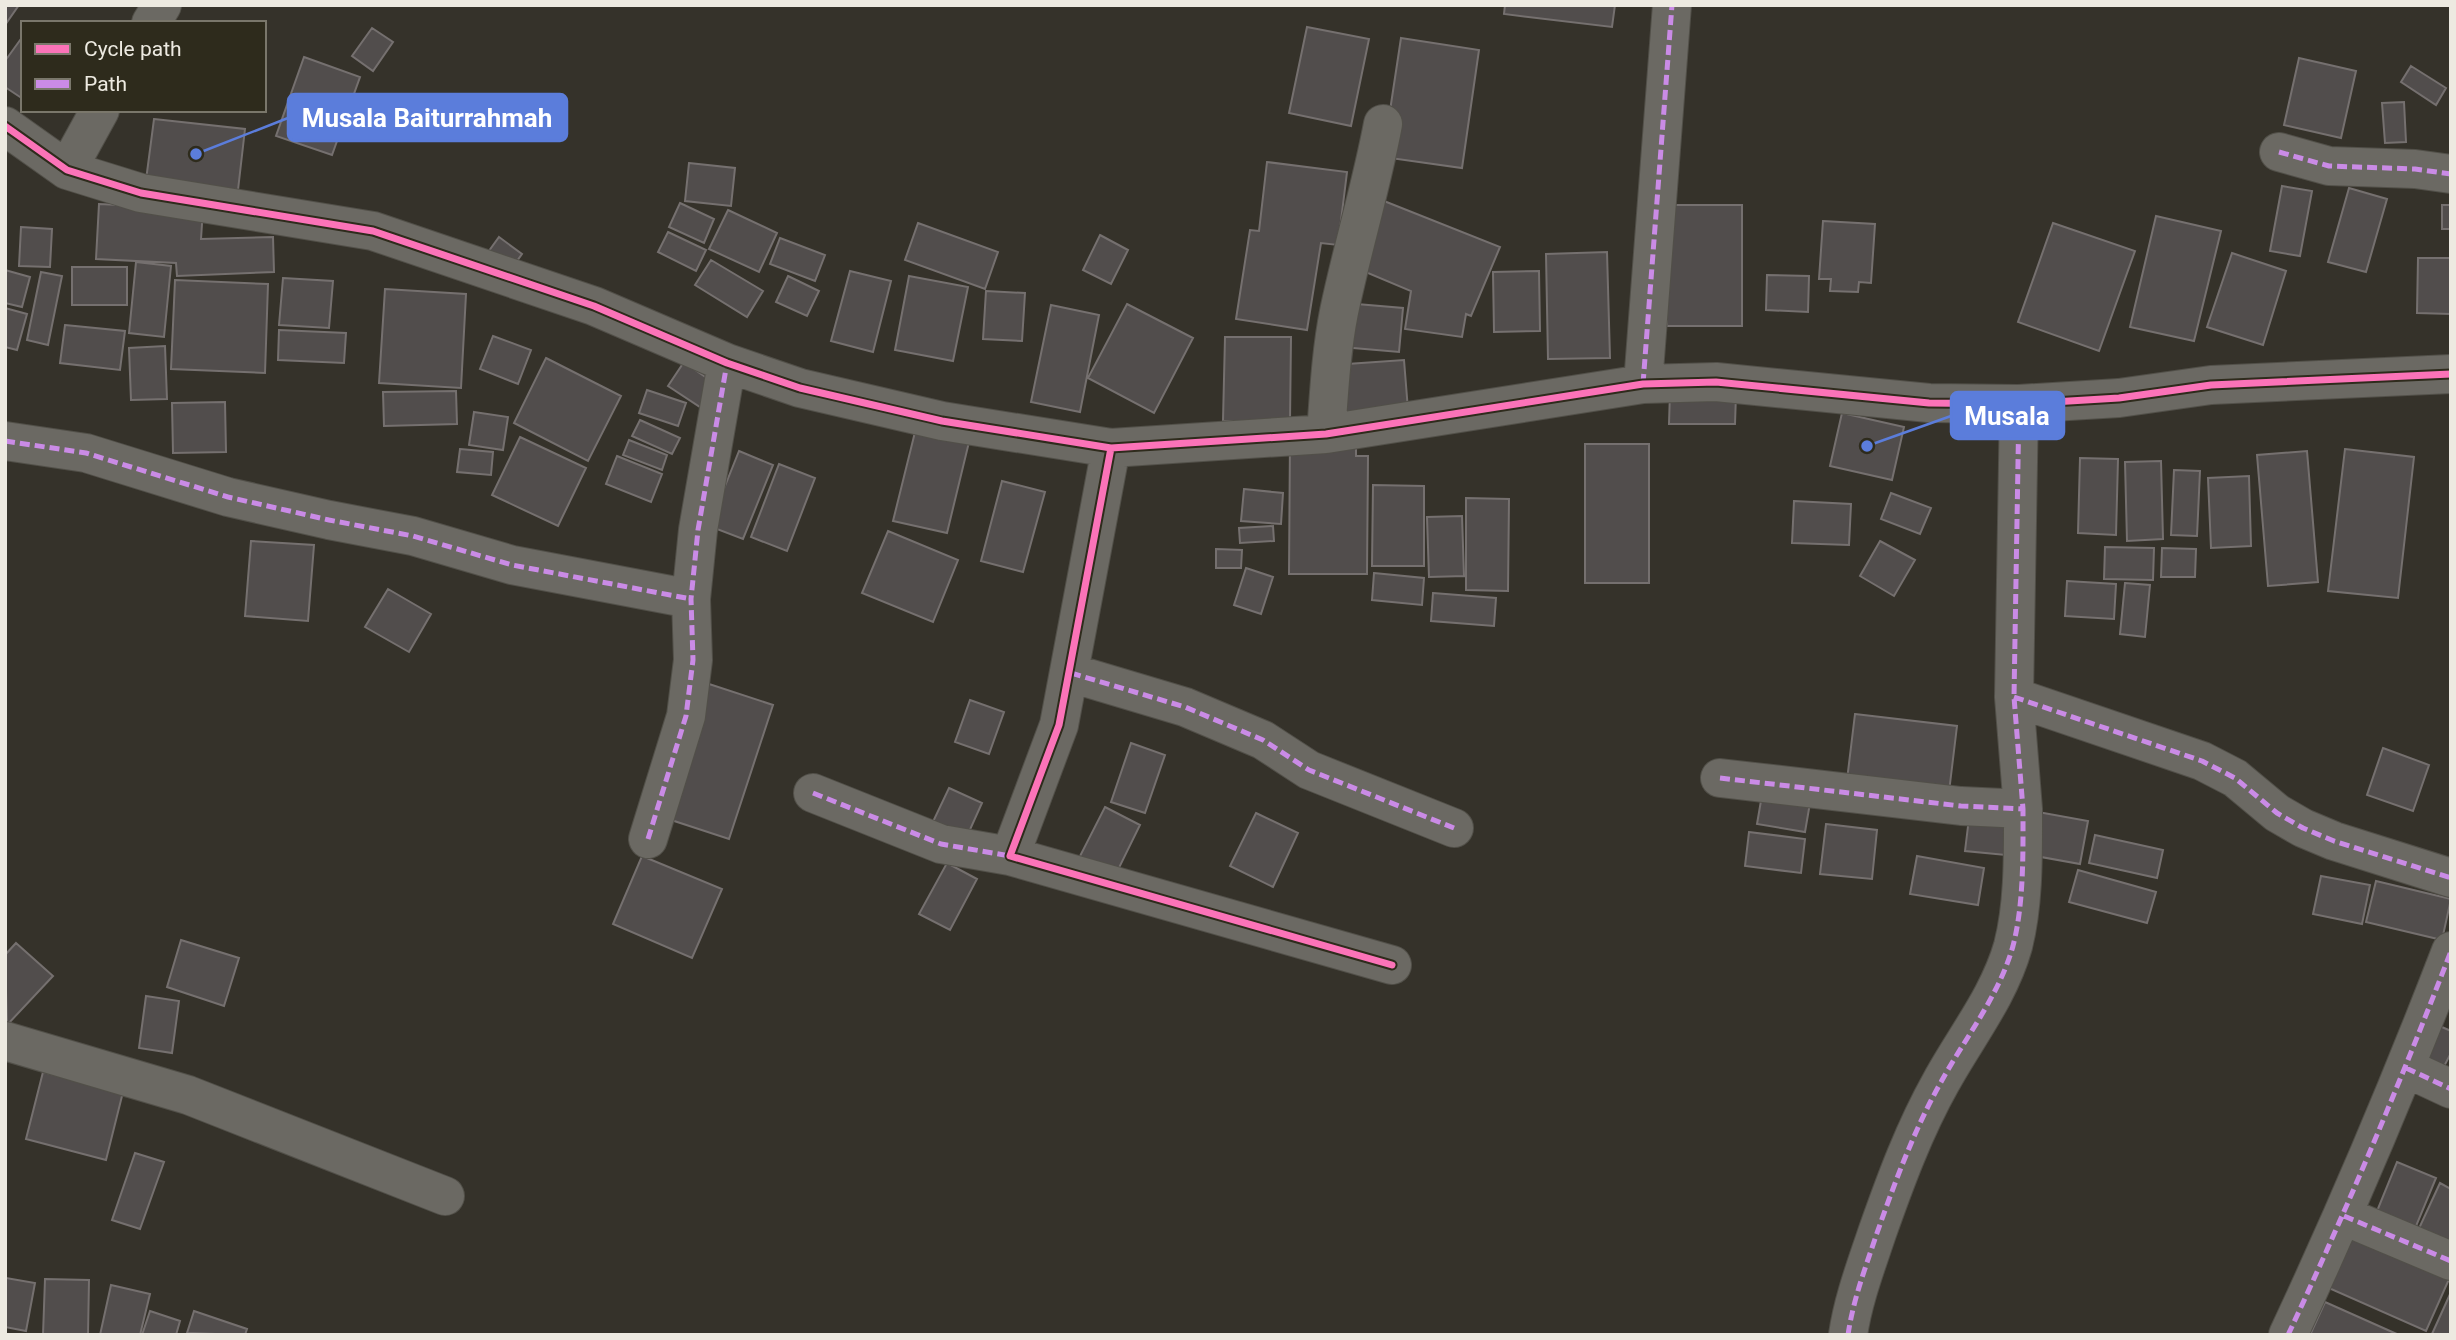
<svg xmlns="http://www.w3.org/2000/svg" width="2456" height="1340" font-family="Roboto,sans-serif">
<rect width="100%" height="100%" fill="#35322a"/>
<path fill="#514d4c" stroke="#75706f" stroke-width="2" d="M5 5H19L5 25Z
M1505 5H1615L1612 27 1504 14Z
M1307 27 1369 39 1351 126 1289 113Z
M372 28 393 42 373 71 352 56Z
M23 36V99L5 87V61Z
M1401 38 1479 50 1462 168 1383 157Z
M304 57 360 77 332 155 276 136Z
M2299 58 2356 71 2341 138 2284 125Z
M2411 66 2446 88 2436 105 2401 82Z
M2404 102 2406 142 2385 143 2382 103Z
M154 119 245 129 238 190 146 180Z
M1267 162 1347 172 1338 245 1321 243 1307 330 1236 319 1250 230 1259 231Z
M689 163 735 168 731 206 685 201Z
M2282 186 2312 191 2300 256 2270 251Z
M2349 188 2387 199 2366 272 2328 262Z
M1384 201 1500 247 1471 316 1466 314 1462 337 1405 329 1411 291 1356 268Z
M680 203 714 219 704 243 669 227Z
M99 204 203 209 201 239 273 237 274 272 177 276 176 263 96 259Z
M1667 205H1742V326H1667Z
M2442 205H2451V229H2442Z
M728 210 777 233 759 272 709 249Z
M2156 216 2221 231 2194 341 2130 327Z
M1823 221 1875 224 1871 283 1859 282 1858 292 1830 291 1831 279H1819Z
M918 223 998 252 985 289 905 260Z
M2053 223 2135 251 2099 351 2018 322Z
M21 227 52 229 50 267 19 266Z
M668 232 706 250 696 271 658 252Z
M1100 235 1128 250 1111 284 1083 270Z
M499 237 522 254 509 272 486 255Z
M780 238 825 255 815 281 770 264Z
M1607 252 1610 358 1548 359 1546 254Z
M2232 253 2286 271 2263 345 2207 327Z
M2418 258H2451V314L2417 313Z
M711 260 763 291 747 317 695 285Z
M136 262 171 266 164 337 129 333Z
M72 267H127V305H72Z
M5 270 30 277 22 307 5 303Z
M850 271 891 281 873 352 831 341Z
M1539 271 1540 331 1494 332 1493 272Z
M41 272 62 276 48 345 27 340Z
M1767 275 1809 276 1808 312 1766 310Z
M788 276 819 291 807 316 776 302Z
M909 276 968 287 953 361 895 350Z
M283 278 333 281 329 328 279 325Z
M175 280 268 284 265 373 171 369Z
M385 289 466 294 461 388 379 383Z
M986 291 1025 293 1022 341 983 339Z
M1345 303 1403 308 1399 352 1342 347Z
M1127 304 1193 338 1154 413 1088 378Z
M1051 305 1099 315 1080 412 1031 402Z
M5 308 27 314 17 350 5 347Z
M65 325 125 331 120 370 60 363Z
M279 330 346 333 344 363 278 360Z
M493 336 531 350 518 384 480 369Z
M1225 337H1291L1290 421H1223Z
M165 346 167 399 131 400 129 348Z
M546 358 621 396 588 461 514 423Z
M1404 360 1408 410 1336 415 1333 365Z
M684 362 718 386 703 409 668 386Z
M647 390 686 403 678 426 639 413Z
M456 391 457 424 384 426 383 392Z
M1670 392 1736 394 1735 424H1669Z
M225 402 226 452 173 453 172 403Z
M474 412 508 417 503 450 469 445Z
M1842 413 1904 427 1892 480 1830 466Z
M640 420 680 438 672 454 632 436Z
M917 424 970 438 947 533 893 521Z
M520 437 586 468 558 526 492 495Z
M1290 438 1356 439V456H1368L1367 574H1289Z
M629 440 667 455 662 470 623 455Z
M1585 444H1649V583H1585Z
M460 449 493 452 491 475 457 472Z
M2345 449 2414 457 2398 598 2328 591Z
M739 451 773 465 743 539 709 526Z
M2307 451 2318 582 2268 586 2257 455Z
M617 456 662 474 651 502 606 484Z
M2080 458 2118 459 2116 535 2078 533Z
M2161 461 2163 539 2127 541 2125 462Z
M779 464 815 478 787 551 751 537Z
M2174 470 2200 471 2197 536 2171 535Z
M2249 476 2251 546 2211 548 2208 478Z
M1002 481 1045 492 1023 572 981 561Z
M1373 485 1424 486V566H1372Z
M1244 489 1283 493 1281 524 1241 521Z
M1891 493 1931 508 1920 534 1881 519Z
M1466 498 1509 499 1508 591 1466 590Z
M1794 501 1851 504 1849 545 1792 543Z
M1462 516 1464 576 1429 577 1427 517Z
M1273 526 1274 541 1240 543 1239 528Z
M888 531 958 560 933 622 862 593Z
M251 541 314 545 308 621 245 616Z
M1880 541 1915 560 1894 596 1860 576Z
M2105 547 2154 548 2153 580 2104 579Z
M2162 548 2196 549 2195 577H2161Z
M1216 549 1242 550 1241 568H1216Z
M1246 568 1273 577 1261 614 1234 605Z
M1374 573 1424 578 1422 605 1372 600Z
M2067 581 2116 584 2114 619 2065 616Z
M2125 583 2150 585 2145 637 2120 634Z
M388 589 431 614 409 652 365 627Z
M1433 593 1496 598 1494 626 1431 621Z
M703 682 773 705 729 839 659 816Z
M970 700 1004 712 989 754 955 742Z
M1855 714 1957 726 1949 792 1847 780Z
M1131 743 1165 755 1145 813 1111 802Z
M2383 748 2429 765 2413 811 2367 795Z
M949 788 982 803 964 843 930 828Z
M1763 789 1811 797 1805 832 1757 824Z
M1105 807 1140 825 1114 878 1078 860Z
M2038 812 2088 821 2080 864 2030 855Z
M1256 813 1298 833 1273 887 1230 866Z
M1969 818 2019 824 2016 856 1965 851Z
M1826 824 1877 830 1872 879 1820 874Z
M1749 832 1805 839 1801 873 1745 866Z
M2095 835 2163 850 2157 878 2089 863Z
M642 856 722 889 692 958 613 924Z
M1917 856 1984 868 1978 905 1910 894Z
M947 863 977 879 950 930 919 914Z
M2078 870 2156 892 2147 923 2069 902Z
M2321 876 2370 885 2362 924 2313 914Z
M2376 881 2451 899 2442 940 2366 922Z
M181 940 239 958 224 1006 167 987Z
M16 943 53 976 7 1025 5 955Z
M146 996 179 1001 172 1053 139 1048Z
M2435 1024 2451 1031V1053L2440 1074 2416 1063Z
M43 1072 123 1092 106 1160 26 1139Z
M135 1153 164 1162 140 1229 112 1220Z
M2397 1162 2436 1178 2414 1231 2375 1216Z
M2440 1183 2451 1189V1253L2415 1237Z
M2346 1231 2450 1277 2426 1331 2322 1285Z
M6 1278 35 1283 26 1331 5 1327Z
M45 1279 89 1280 88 1335H43Z
M111 1285 150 1294 140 1335H100Z
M2451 1292V1335H2435L2432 1334Z
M2325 1302 2399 1335H2310Z
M150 1311 180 1321 176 1335H142Z
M194 1311 247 1329 245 1335 187 1333Z"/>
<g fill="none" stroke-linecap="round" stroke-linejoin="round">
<g stroke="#525049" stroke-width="40">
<path id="street" d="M151 23 162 5
M5 126 67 170 141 193 373 231 594 306 727 363 800 388 942 421 1111 448 1326 434 1643 384 1716 382 1929 403 2019 404 2119 398 2211 385 2451 374
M2279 152 2329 166 2415 169 2451 174
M67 170 100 110
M1643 384 1672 5
M1326 434C1329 394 1331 352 1339 312 1352 249 1371 188 1383 124
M5 441 86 453 228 497 329 520 413 536 512 565 691 599
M1111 448 1059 725 1010 856 1392 965
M1071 673 1185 707 1263 740 1309 770 1454 828
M2014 697 2202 761 2235 778 2277 813 2303 828 2334 841 2451 878
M1720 778 1961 806 2023 809 2014 697 2019 404
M813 793 941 844 1010 856
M648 839 686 716 693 660 691 599 698 530 727 363
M5 1041 188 1095 445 1196
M2406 1068 2451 1089
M2344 1216 2451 1261
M1848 1335C1853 1300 1866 1266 1877 1233 1895 1182 1914 1130 1941 1082 1965 1038 1999 996 2013 946 2024 903 2023 854 2023 809
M2288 1335C2347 1209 2401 1081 2451 951"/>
</g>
<use href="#street" stroke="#6b6963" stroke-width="38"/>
<path stroke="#ca8be6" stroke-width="5" stroke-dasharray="10 5" stroke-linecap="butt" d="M2279 152 2329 166 2415 169 2451 174
M1643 384 1672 5
M5 441 86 453 228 497 329 520 413 536 512 565 691 599
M1071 673 1185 707 1263 740 1309 770 1454 828
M2014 697 2202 761 2235 778 2277 813 2303 828 2334 841 2451 878
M1720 778 1961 806 2023 809 2014 697 2019 404
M813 793 941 844 1010 856
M648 839 686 716 693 660 691 599 698 530 727 363
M2406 1068 2451 1089
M2344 1216 2451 1261
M1848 1335C1853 1300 1866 1266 1877 1233 1895 1182 1914 1130 1941 1082 1965 1038 1999 996 2013 946 2024 903 2023 854 2023 809
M2288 1335C2347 1209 2401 1081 2451 951"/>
<g stroke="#2e2b1c" stroke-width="11">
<path id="cycleway" d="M5 126 67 170 141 193 373 231 594 306 727 363 800 388 942 421 1111 448 1326 434 1643 384 1716 382 1929 403 2019 404 2119 398 2211 385 2451 374
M1111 448 1059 725 1010 856 1392 965"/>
</g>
<use href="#cycleway" stroke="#fb73b8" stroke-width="7"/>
</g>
<path fill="none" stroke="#5b7ddb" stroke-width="2.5" d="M196 154L288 118M1867 446L1951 416"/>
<g fill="#5b7ddb" stroke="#2e2b1c" stroke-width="2.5">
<circle cx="196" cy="154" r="7"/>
<circle cx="1867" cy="446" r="7"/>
</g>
<g fill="#5b7ddb" stroke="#5b7ddb" stroke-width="2.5">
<rect x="288" y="94" width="279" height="47" rx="7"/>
<rect x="1951" y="392" width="113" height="47" rx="7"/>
</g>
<g font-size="26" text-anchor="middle" font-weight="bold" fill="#fff">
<text x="427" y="127">Musala Baiturrahmah</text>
<text x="2007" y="425">Musala</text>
</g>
<rect width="2456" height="1340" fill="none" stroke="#edeae1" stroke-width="14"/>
<rect x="21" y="21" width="245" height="91" fill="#2e2b1c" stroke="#7a776b" stroke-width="2"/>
<rect x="35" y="44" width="35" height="10" fill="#fb73b8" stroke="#7a776b" stroke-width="2"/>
<text x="84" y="56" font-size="21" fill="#edeae1">Cycle path</text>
<rect x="35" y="79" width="35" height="10" fill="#ca8be6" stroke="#7a776b" stroke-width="2"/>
<text x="84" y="91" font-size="21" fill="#edeae1">Path</text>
</svg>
